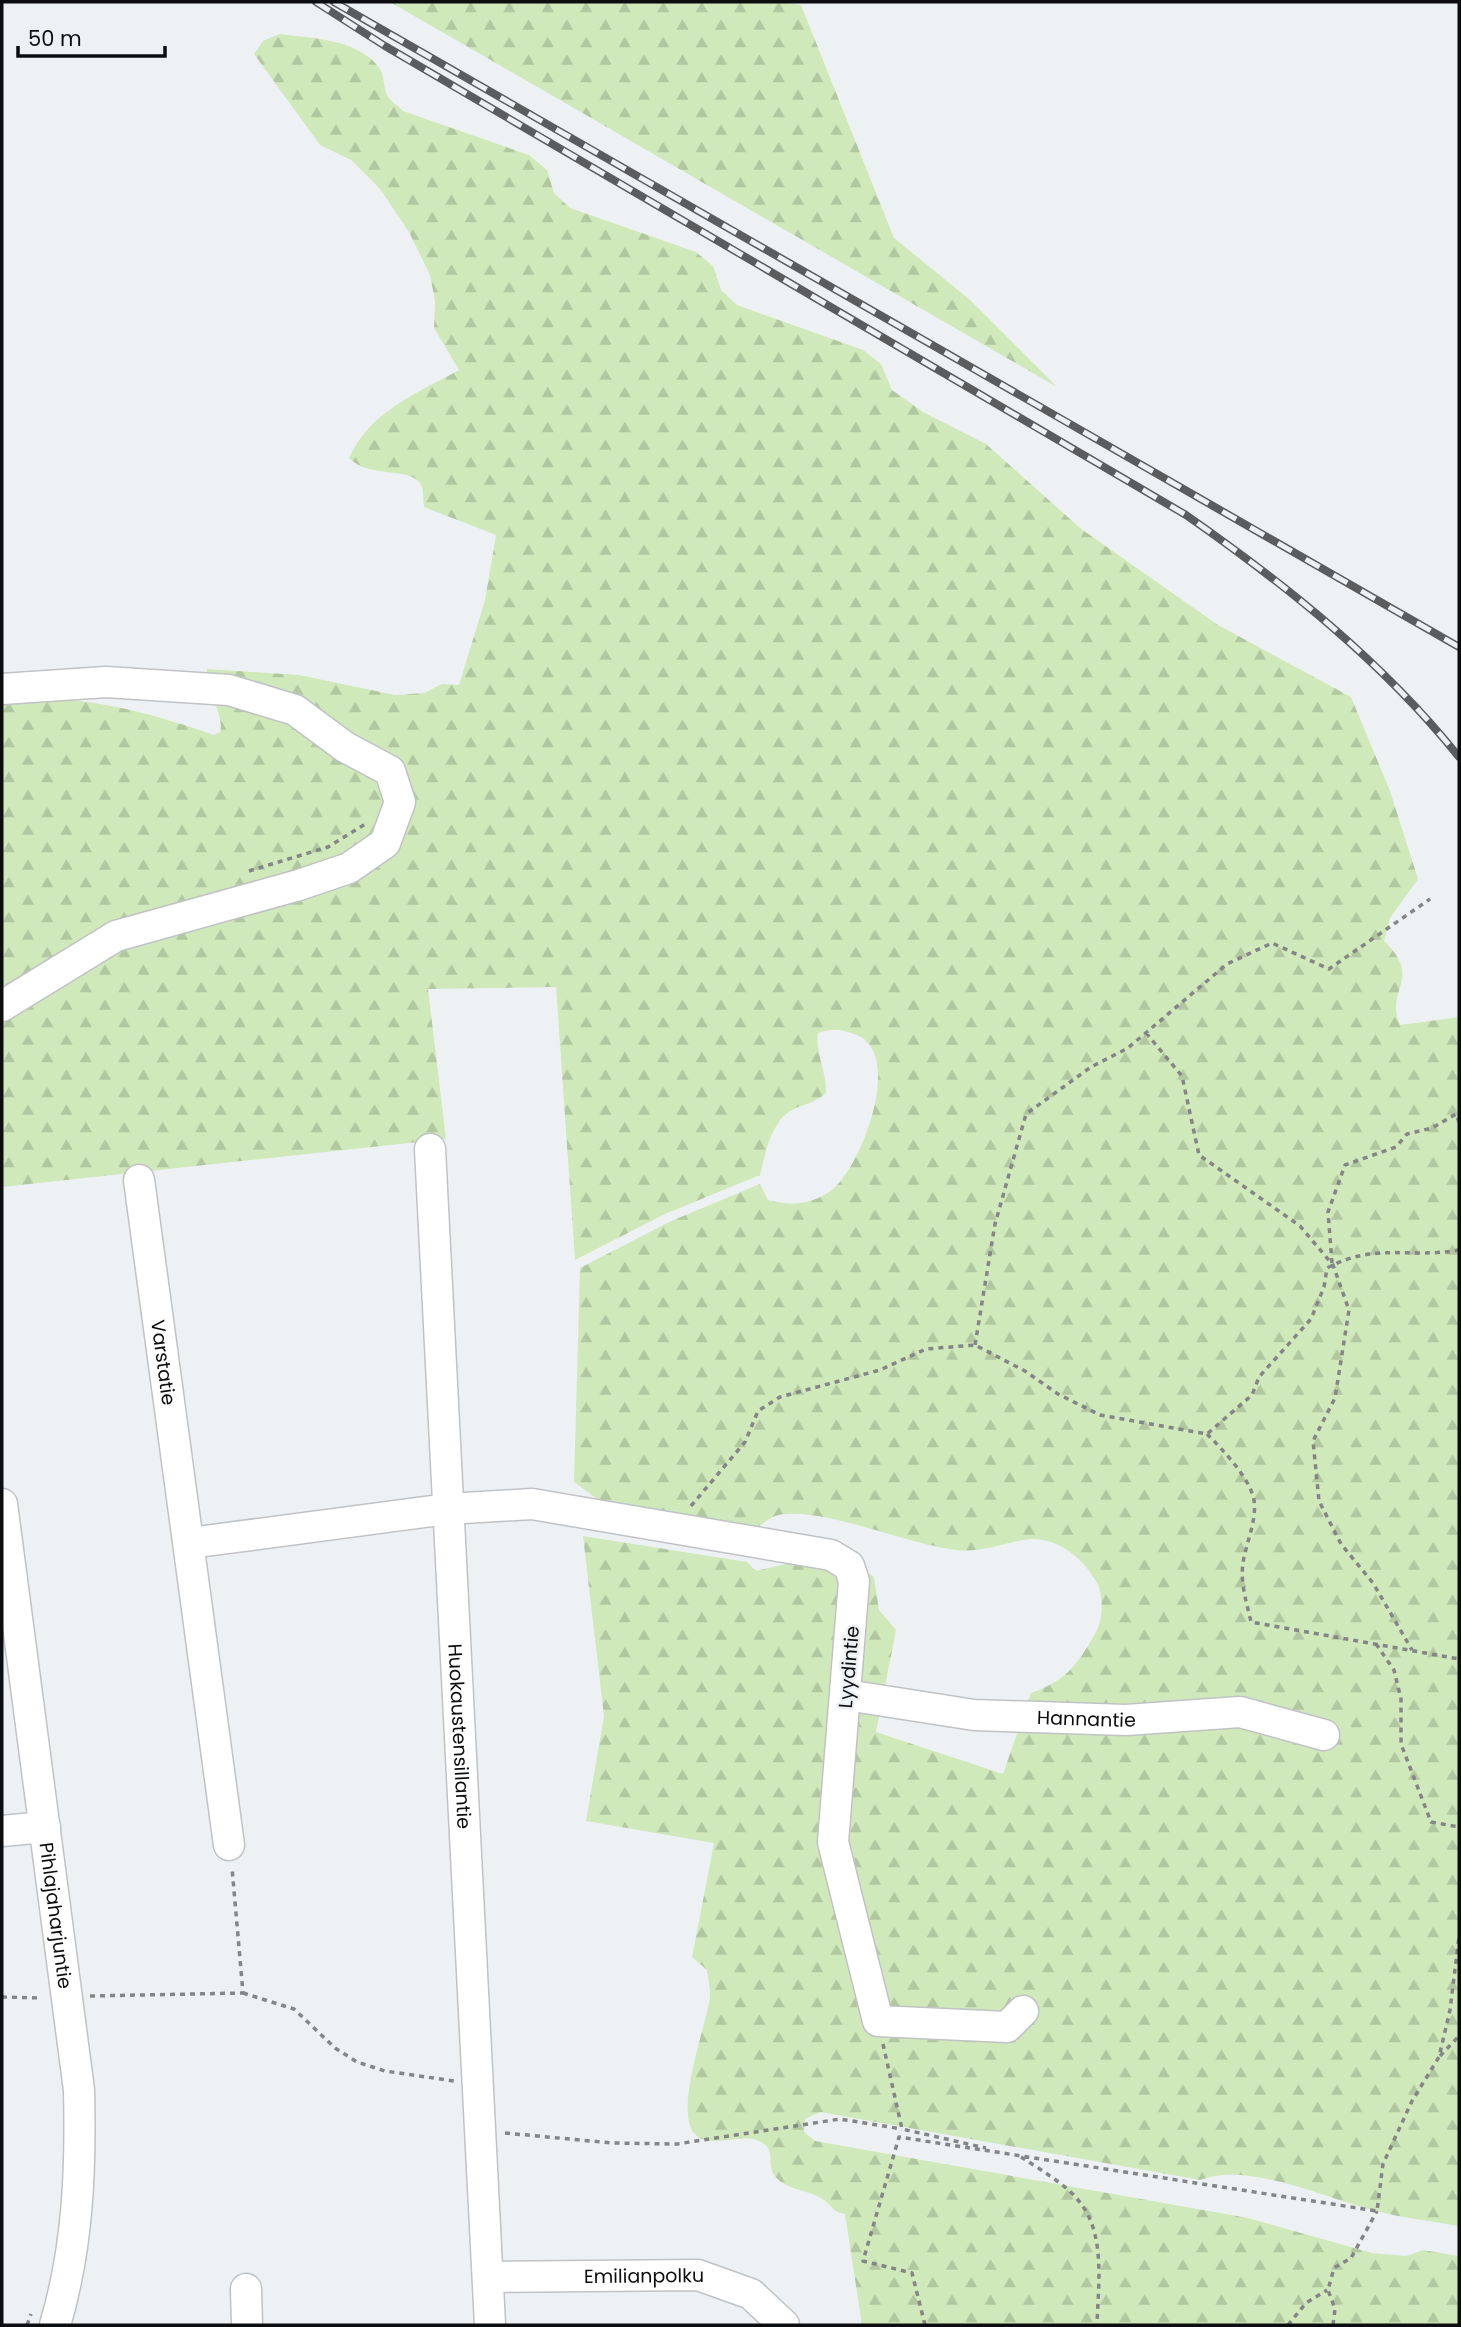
<svg xmlns="http://www.w3.org/2000/svg" width="1461" height="2327" font-family="Poppins,sans-serif">
<defs>
<pattern id="forest-firs" width="22" height="20" patternUnits="userSpaceOnUse" patternTransform="scale(1.75)"><rect width="22" height="20" fill="#d0e9bb"/><path d="M5 1l3.5 6h-7zM16 11l3.5 6h-7z" fill="#b1c7a0"/></pattern>
</defs>
<rect width="100%" height="100%" fill="#eef1f4"/>
<path fill="url(#forest-firs)" d="M390 2H780L801 5 894 238 969 299 1057 387Z
M279 34C311 38 360 39 380 69 385 78 383 87 387 95 390 101 398 106 403 111L529 155 547 170 554 193 570 208 696 252 713 266 721 290 737 305 863 350 881 364 892 390 923 412 986 444 1080 528 1218 625 1351 697 1390 791 1418 879 1390 918 1384 941C1424 979 1384 989 1400 1025L1459 1017V2226C1431 2221 1401 2218 1373 2210 1325 2198 1247 2161 1200 2180L820 2112 805 2119 804 2132 815 2141 1248 2218 1372 2253 1406 2256 1423 2250 1459 2256V2325H862L845 2214C834 2213 832 2206 824 2200 809 2189 783 2191 773 2173 768 2164 774 2150 764 2144 745 2129 715 2150 697 2136 671 2116 707 2025 710 1996 710 1988 708 1978 707 1970L692 1957 714 1843 586 1821 604 1716 583 1536 747 1562 756 1571C796 1561 839 1549 874 1577L879 1610 896 1630 876 1732 1003 1774 1031 1693C1067 1680 1076 1666 1095 1634 1103 1620 1104 1597 1097 1583 1085 1560 1058 1537 1030 1539 1004 1542 984 1553 956 1550 906 1544 823 1507 779 1515 771 1516 763 1524 756 1528L600 1501 574 1482 580 1268 669 1222 760 1184 768 1200C791 1207 819 1204 837 1185 863 1159 905 1051 854 1034 840 1029 833 1028 818 1033 815 1053 827 1072 826 1093 816 1102 808 1103 796 1108 771 1118 766 1152 760 1175L665 1214 575 1260 556 987 428 989 446 1139 2 1187V699C82 695 139 709 214 735L220 732C225 714 205 692 207 669L299 675 395 695 424 693 442 684 459 685 485 600 496 535 424 507C423 501 424 490 421 485 412 466 369 479 349 458 370 411 416 394 459 370L434 328 435 301 430 275 409 232 380 189 351 160 320 145 254 54 263 41Z"/>
<g fill="none" stroke-linecap="round" stroke-linejoin="round">
<g stroke="#c0c2c5" stroke-width="33">
<g id="minor">
<path d="M2 689 106 682 229 690 295 710 345 747 390 771 400 802 385 843 349 868 299 885 116 936 2 1006"/>
<path id="s1" d="M430 1149 490 2325"/>
<path id="s2" d="M139 1180 229 1845"/>
<path id="s3" d="M2 1504 79 2090C81 2170 78 2248 55 2325"/>
<path d="M190 1543 447 1509 532 1504 831 1555 849 1566 854 1581 833 1842 878 2021 1007 2027 1023 2011"/>
<path id="s4" d="M846 1695 974 1715 1126 1720 1240 1712 1324 1735"/>
<path d="M2 1831 45 1827"/>
<path id="s5" d="M488 2277 698 2275 751 2294 784 2325"/>
<path d="M246 2289 247 2325"/>
</g>
</g>
<path stroke="#838587" stroke-width="3.5" stroke-dasharray="5 5" stroke-linecap="butt" d="M249 871 328 847 367 823
M1146 1033 1182 1076 1199 1155 1300 1226 1333 1265 1349 1310 1335 1398 1313 1441 1319 1501 1341 1544 1373 1583 1412 1650
M1332 1263 1328 1212 1345 1165 1396 1147 1407 1134 1432 1128 1456 1114 1459 1122
M975 1345 995 1224 1026 1114 1091 1067 1128 1048 1227 964 1272 943 1329 969 1430 899
M1207 1434C1222 1449 1250 1478 1254 1500 1257 1521 1246 1543 1243 1563 1240 1583 1247 1604 1251 1622L1459 1659
M691 1506 745 1442 758 1411 780 1397 880 1370 926 1349 975 1345 1025 1371 1058 1394 1100 1415 1207 1434 1252 1395 1259 1377 1311 1319 1324 1287 1327 1268C1376 1242 1409 1259 1459 1250
M1376 1644 1394 1670 1401 1699V1744L1431 1822 1459 1827
M243 1993 294 2009 335 2048 357 2062 385 2071 454 2081
M90 1996 243 1993 232 1868
M2 1997 42 1998
M883 2044 902 2129 986 2148
M1440 2056 1459 2036
M505 2133 612 2143 677 2144 840 2119 902 2129
M1021 2157C1042 2171 1070 2186 1084 2208 1105 2240 1098 2289 1097 2325
M27 2325 31 2314
M925 2325 912 2273 863 2261 899 2137 1377 2211 1383 2164 1412 2101 1439 2057 1450 2010 1459 1937
M1288 2325 1306 2303 1327 2290
M1333 2325 1335 2309 1328 2290 1334 2268 1351 2258 1377 2211"/>
<use href="#minor" stroke="#fff" stroke-width="30"/>
<g stroke="#5a5c5d" stroke-width="8">
<path id="rail" d="M316 2 385 46 1186 515C1286 585 1382 661 1459 757
M334 2 1459 647"/>
</g>
<use href="#rail" stroke="#eef1f4" stroke-width="5" stroke-dasharray="16" stroke-linecap="butt"/>
</g>
<g text-anchor="middle" dominant-baseline="central" stroke-width="5" stroke-linejoin="round" paint-order="stroke">
<g font-size="19" fill="#0c0d0e" stroke="#eef1f4">
<text stroke="none"><textPath href="#s2" startOffset="184">Varstatie</textPath></text>
<text transform="translate(849 1667) rotate(-85)">Lyydintie</text>
<text stroke="none"><textPath href="#s4" startOffset="242">Hannantie</textPath></text>
<text stroke="none"><textPath href="#s1" startOffset="588">Huokaustensillantie</textPath></text>
<text stroke="none"><textPath href="#s3" startOffset="415">Pihlajaharjuntie</textPath></text>
<text stroke="none"><textPath href="#s5" startOffset="156">Emilianpolku</textPath></text>
</g>
</g>
<rect width="1461" height="2327" fill="none" stroke="#0c0d0e" stroke-width="7"/>
<path d="M18 46v10h147v-10" fill="none" stroke="#0c0d0e" stroke-width="3.5"/>
<text x="28" y="46" font-size="21" fill="#0c0d0e" stroke="#eef1f4" stroke-width="5" paint-order="stroke">50 m</text>
</svg>
